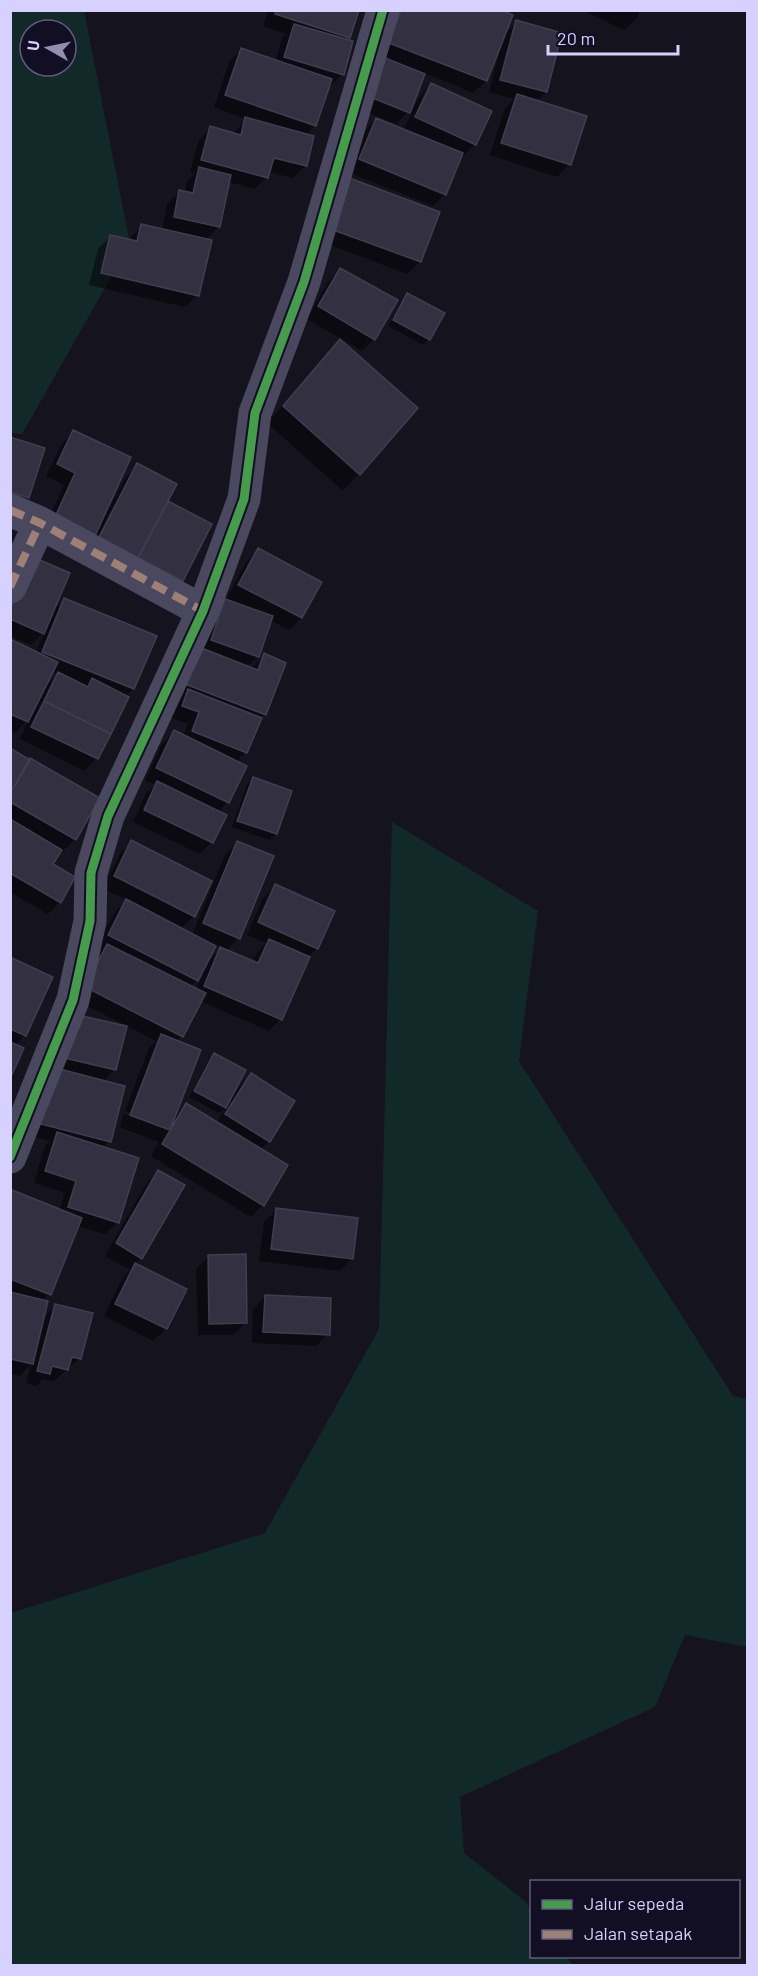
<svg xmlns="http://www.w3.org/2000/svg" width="758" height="1976" font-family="Barlow,sans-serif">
<rect width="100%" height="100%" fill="#15131e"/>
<path fill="#12292a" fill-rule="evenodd" d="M10 11H84L130 244 22 434 10 433ZM30 30H66V66H30Z
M392 822 538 911 519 1061 733 1396 747 1399V1647L685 1635 655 1707 460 1797 464 1853 526 1902 531 1909 532 1956 566 1957 573 1965H11V1613L265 1533 379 1329Z"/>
<path fill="#0007" fill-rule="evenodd" d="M269 10H357L349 37 346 41 342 74 330 86H328L315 126 305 135 313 137 305 166 293 178 269 172 267 177 255 189 228 182 219 226 205 240 197 295 185 307 89 285 98 249 110 237 129 240 142 226 162 230 167 204 180 192 185 193 187 181 195 173 190 172 199 140 211 128 233 134 246 119 214 107 229 62 241 50 275 62 282 38 287 34 263 26Z
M395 10H498L504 35 517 22 546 92 536 102 570 164 557 177 490 155 505 108 514 99 489 92 500 49 498 48 486 81 473 93 424 73 408 112 396 124 349 105Z
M582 10H640L637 18 624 30Z
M431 84 475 144 463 156H460L445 194 433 206 348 172 364 132 376 119 403 131 419 97Z
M332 190 438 212 420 262 407 274 314 239Z
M340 270 374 339 362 351 307 319 328 282Z
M408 295 429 339 423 345 388 326 402 301Z
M340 341 359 474 343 491 267 423Z
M74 432 102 516 104 517 126 477 138 465 166 502 210 525 181 580 169 593 88 550 96 533 44 529 64 485 46 476 62 444Z
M10 438 27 497 15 509 10 508Z
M258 550 320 582 301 618 289 630 270 620 258 656 247 667 251 669 264 655 284 663 264 714 259 720 246 752 236 762 228 802 218 812 212 842 200 854 133 822 145 795 155 785 145 780 162 744 174 732 183 736 188 724 171 718 176 703 181 699 174 696 213 613 225 601 236 605 237 603 227 598 246 562Z
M10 596 51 612 65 599 133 689 125 696 127 697 97 758 84 771 20 739 29 719 15 733 10 731V640L36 653 44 632 31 645 10 636ZM51 672 57 675 44 688Z
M10 750 75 839 63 851 60 849 51 865 60 902 48 914 10 892Z
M253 778 276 834 270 840 232 827 247 784Z
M132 842 194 916 180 929 192 935 225 855 237 843 238 938 226 951 252 962 257 953 266 943 247 935 263 898 276 886 317 948 308 958 281 1019 269 1031 200 1001 182 1036 176 1042 173 1118 186 1105 216 1123 226 1108 219 1113 189 1097 208 1061 214 1055 230 1097 232 1098 239 1087 251 1075 269 1141 260 1150 263 1205 251 1217 151 1156 159 1142 119 1127 124 1114 165 1129V1126L125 1111 149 1048 156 1041 74 999 95 958 102 950 97 947 114 913 127 900 103 889 120 854ZM215 945 221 948 207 963ZM201 972 203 973 196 990 190 987 197 980Z
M10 959 25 1035 15 1046 10 1076Z
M62 1028 115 1069 103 1082 109 1141 103 1148 118 1222 105 1234 77 1226 49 1294 42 1301V1319L56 1305 80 1358 54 1381 43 1379 36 1386 26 1383 31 1364 20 1376 10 1374V1194L59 1211 65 1193 34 1183 45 1146 50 1141 26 1135Z
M158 1172 141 1258 134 1265 185 1290 166 1329 153 1341 104 1316 123 1277 130 1270 105 1256 146 1184Z
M276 1210 352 1258 340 1271 259 1261 264 1222Z
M208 1257 246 1323 233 1335H198L196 1269Z
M265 1297 328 1334 316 1346 252 1343 253 1309Z"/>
<path fill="#333141" stroke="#413d52" stroke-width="1.5" d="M276 10H359L350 38 275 14Z
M401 10H502L513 15 487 81 389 43Z
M516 20 562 33 547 92 500 80Z
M294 24 353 41 344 75 284 57Z
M241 48 332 79 316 126 225 95Z
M375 54 425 74 410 113 360 93Z
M431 83 492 111 476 145 415 117Z
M517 94 587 116 571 165 501 143Z
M245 117 314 136 307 166 274 158 268 178 201 160 210 126 241 135Z
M376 118 463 153 446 195 359 159Z
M199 167 231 175 220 227 174 217 179 190 193 193Z
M344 176 440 212 421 262 325 227Z
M141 224 212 240 199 296 101 273 110 235 137 241Z
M340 268 398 300 375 340 318 306Z
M407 293 445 313 430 340 393 320Z
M340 339 418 408 360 475 283 406Z
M73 430 131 457 95 536 55 517 75 473 57 464Z
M10 437 45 448 29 498 10 492Z
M137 463 177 484 138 558 99 537Z
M168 501 212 524 183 581 138 558Z
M258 548 322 582 302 618 238 585Z
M33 557 70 573 44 634 10 619V610Z
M64 598 157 636 134 689 42 652Z
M225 599 273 616 259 657 211 640Z
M10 639 58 662 28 722 10 714Z
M199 647 258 670 264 653 286 663 266 715 185 684Z
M58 672 88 687 92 678 129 697 111 734 44 701Z
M188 689 262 718 247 753 192 731 199 712 182 706Z
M44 701 111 734 98 759 31 727Z
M174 730 247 766 229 803 156 768Z
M10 748 30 760 10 794Z
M30 758 100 798 76 840 10 802V794Z
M253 777 292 791 277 834 237 821Z
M157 781 227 815 213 843 144 810Z
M10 819 62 850 53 864 75 877 61 903 10 873Z
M131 840 212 881 195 917 114 876Z
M237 841 274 856 240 939 203 923Z
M275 884 335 911 318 949 258 922Z
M126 899 216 946 198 981 108 935Z
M269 939 310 957 282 1020 204 986 220 947 258 963Z
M107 944 206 993 183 1037 85 987Z
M10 957 53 977 26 1036 10 1029Z
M73 1014 127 1026 116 1070 64 1058Z
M161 1034 201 1050 170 1130 130 1115Z
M10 1042 24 1048 10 1079Z
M214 1053 246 1070 226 1108 194 1091Z
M52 1067 125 1086 111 1142 37 1123Z
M251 1073 295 1101 270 1142 225 1114Z
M186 1103 288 1165 264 1206 162 1144Z
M57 1132 139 1158 119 1223 68 1207 76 1181 45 1171Z
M158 1170 185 1185 142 1259 116 1243Z
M12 1190 82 1218 51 1295 10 1279V1194Z
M276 1208 358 1218 353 1259 271 1249Z
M246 1254 247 1323 209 1324 208 1255Z
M135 1263 187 1289 167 1329 115 1304Z
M10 1292 48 1301 33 1364 10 1359Z
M265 1295 331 1298 330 1335 263 1332Z
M55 1304 93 1313 81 1359 72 1357 68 1370 52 1366 50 1374 37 1371Z"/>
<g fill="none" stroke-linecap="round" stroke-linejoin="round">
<path stroke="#49485f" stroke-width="33" d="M10 510 40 523 203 611
M10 587 40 523
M10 1157 73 1000 90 921 91 873 108 816 203 611 244 499 255 413 304 282 383 10"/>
<path stroke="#9e8076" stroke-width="8" stroke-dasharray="15 8" stroke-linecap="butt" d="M10 510 40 523 203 611
M10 587 40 523"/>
<g stroke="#120e23" stroke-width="13">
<path id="cycleway" d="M10 1157 73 1000 90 921 91 873 108 816 203 611 244 499 255 413 304 282 383 10"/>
</g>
<use href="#cycleway" stroke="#469c4c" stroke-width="9"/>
</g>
<rect width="758" height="1976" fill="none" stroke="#d6d1fe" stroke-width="24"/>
<rect x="530" y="1880" width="210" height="78" fill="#120e23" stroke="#605c7b" stroke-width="1.5"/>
<rect x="542" y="1900" width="30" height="9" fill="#469c4c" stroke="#605c7b" stroke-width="1.5"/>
<text x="584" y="1910" font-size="18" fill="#d6d1fe">Jalur sepeda</text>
<rect x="542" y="1930" width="30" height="9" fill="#9e8076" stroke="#605c7b" stroke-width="1.5"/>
<text x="584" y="1940" font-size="18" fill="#d6d1fe">Jalan setapak</text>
<g transform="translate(48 48) rotate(279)"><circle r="28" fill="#120e23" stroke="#605c7b" stroke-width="1.5"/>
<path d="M0-4.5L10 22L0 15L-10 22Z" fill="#928eb0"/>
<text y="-9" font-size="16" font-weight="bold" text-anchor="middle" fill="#d6d1fe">U</text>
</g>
<path d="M548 45v9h130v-9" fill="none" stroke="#d6d1fe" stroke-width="3"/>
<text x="557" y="45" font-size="18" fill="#d6d1fe" stroke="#120e23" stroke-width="4.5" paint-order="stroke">20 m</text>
</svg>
